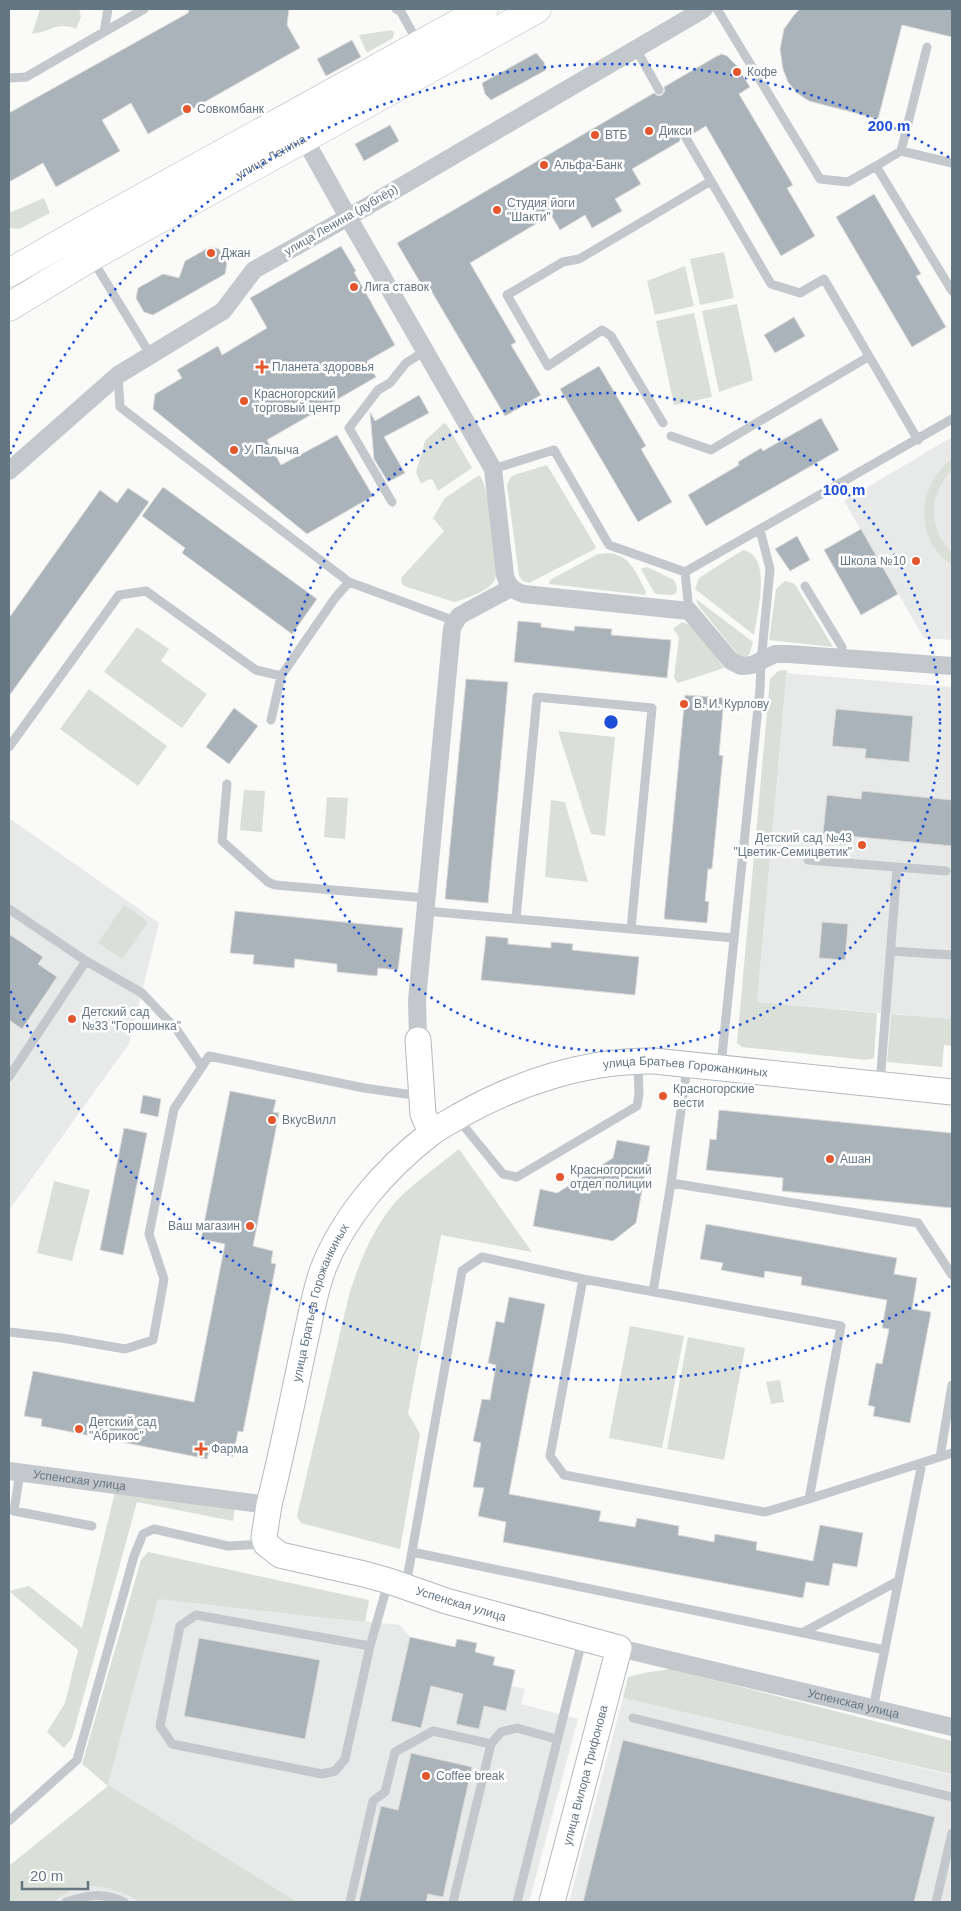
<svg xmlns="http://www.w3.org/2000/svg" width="961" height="1911" font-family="Helvetica,sans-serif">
<rect width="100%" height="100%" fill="#fafaf8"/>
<path fill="#e8e9e9" d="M952 437V640L924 638 844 501Z
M787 673 952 687V1019L757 1002Z
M9 818 159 923 129 1044 9 1210Z
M158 1598 400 1625 410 1637 455 1647 457 1639 477 1643 475 1652 495 1657 494 1665 515 1670 511 1686 525 1689 521 1704 578 1719 529 1902H9V1866L108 1786Z
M623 1698 952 1775V1902H569Z"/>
<path fill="#dadfd7" d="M40 9H79L81 17 76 29C57 21 51 32 32 34Z
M392 30 394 32 393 38 368 52 366 51 359 35Z
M44 198 50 213 19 229 9 228V213Z
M724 252 734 298 700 305 690 259Z
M685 266 694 306 655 315 647 281Z
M737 304 753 380 719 392 702 311Z
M694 313 712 397 674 405 656 321Z
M444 423 447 425 472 468 438 491 433 480 429 479 421 484 416 472 425 441Z
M952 459C952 475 947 473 940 487 928 509 934 535 952 552V564C913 540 917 484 952 459Z
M547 465 596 547 595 549 529 583 523 581 519 576 507 485 510 478 514 475Z
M479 475C490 484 494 555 496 572 496 577 495 581 492 584 487 591 463 600 454 602L404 586 402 584 401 578 444 531 433 518 445 498Z
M743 550C773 556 757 613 754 635L695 589 699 578Z
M609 553C631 555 637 575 646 592L645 595 549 584 550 580 598 554Z
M647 567 674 580 677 589 676 593 672 595 655 594 641 569Z
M785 581 793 583 796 586 833 647 769 640 776 589Z
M696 599 753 642 749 655 742 658 739 656 698 605Z
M682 622C697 626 714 655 724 668L678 683 674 678 679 637 673 629Z
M137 627 169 649 161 661 207 694 182 728 104 672Z
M787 670 757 1002 877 1013 874 1058 866 1060 742 1047 737 1043 770 679 778 671Z
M89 689 167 746 138 786 60 729Z
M558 731 615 737 605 836 591 834Z
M244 790 265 791 262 832 240 830Z
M327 797 348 798 345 839 324 837Z
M551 800 565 802 588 882 545 877Z
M124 905 148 922 122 959 98 943Z
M891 1014 952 1019V1046L944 1045 942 1067 887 1062Z
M459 1149 532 1252 441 1235 408 1413 420 1434 400 1549 301 1523 297 1516 350 1291C363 1253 379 1214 410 1188 426 1174 443 1162 459 1149Z
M54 1181 90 1190 72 1261 37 1253Z
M630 1326 684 1336 662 1448 609 1438Z
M688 1337 745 1348 724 1460 667 1449Z
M780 1380 784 1402 771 1404 766 1382Z
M115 1492 235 1507 233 1521 137 1502 72 1738 64 1748 47 1732 65 1703 78 1650 9 1591 29 1586 82 1628Z
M148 1552 369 1600 365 1622 158 1599 108 1785 297 1902H139C124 1890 99 1884 80 1887 69 1889 61 1897 52 1902 46 1904 17 1902 9 1902V1866L108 1786 82 1764 141 1560Z
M671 1669 952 1741 951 1774 623 1698 628 1677 644 1673Z"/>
<path fill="#aab3b9" stroke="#dcdcda" d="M189 9H289L287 25 300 48 148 134 131 103 102 120 120 151 56 187 43 163 9 182V113L188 13Z
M800 9H952V37L902 25 878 119 809 101 797 93 788 82 783 69 780 49 784 29 794 15Z
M352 40 361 57 326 76 317 59Z
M536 53 544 62 546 70 491 100 485 94 482 83Z
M722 54 727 56 736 65 750 87 739 94 793 185 787 188 815 236 781 256 706 126 691 135 689 132H683L680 135V141L632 169 641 184 615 199 622 211 592 228 585 215 560 230 551 215 470 263 516 342 511 345 541 395 505 416 429 287 424 289 397 243 654 93 658 96 662 95 665 91 664 87 717 56Z
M390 125 399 141 364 161 355 144Z
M874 194 921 274 916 276 946 327 912 347 836 217Z
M341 246 356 271 354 272 395 345 367 361 376 377 267 440 281 465 337 435 373 496 307 534 153 409 155 394 182 378 177 370 218 346 222 355 267 328 250 298Z
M210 247 219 249 227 263 225 274 153 315 144 312 136 298 138 288 163 274 179 278 185 261Z
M794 317 805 336 775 353 764 335Z
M599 366 646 446 641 449 672 502 638 522 560 389Z
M419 395 429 413 384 437 405 473 388 482 374 459 370 412 375 421Z
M821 418 839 450 706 526 688 495 739 465 738 462 761 448 763 451Z
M163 487 317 599 292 634 182 553 185 548 142 516Z
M128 488 149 502 9 696V618L100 490 117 503Z
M861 529 898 594 861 615 824 550Z
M797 536 810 560 790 571 775 549Z
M518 621 541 623V627L574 631 575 626 612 629 611 635 671 640 667 678 514 662Z
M466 679 508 682 488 903 445 899Z
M685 695 724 698 719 755 723 756 719 797 712 869H708L705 901 709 902 707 923 664 919Z
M234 708 258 726 229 764 206 747Z
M836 709 913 716 909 762 865 758 866 749 832 746Z
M862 791 952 800V846L848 836 847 845 822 842 827 795 861 799Z
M235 911 403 928 398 970 378 968 377 976 337 972V964L295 959 294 968 253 964 254 955 230 953Z
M822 922 848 924 845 960 819 958Z
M9 934 43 957 38 964 57 977 22 1029 9 1020Z
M486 936 508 938V944L551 948V942L573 944 572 950 639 957 635 995 481 980Z
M230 1091 276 1100 273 1112 279 1113 253 1246 273 1251 271 1263 276 1264 243 1432 238 1431 233 1457 209 1452 207 1459 41 1426 42 1419 24 1416 33 1371 194 1402 225 1244 201 1239Z
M143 1095 161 1099 158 1117 140 1113Z
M719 1110 952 1133V1208L782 1191 783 1178 706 1170 710 1139 716 1140Z
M124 1128 147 1133 123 1255 100 1250Z
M617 1140 650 1146 636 1223 613 1241 533 1226 540 1189 557 1193 613 1158Z
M706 1224 897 1258 894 1274 917 1278 912 1309 931 1312 910 1423 873 1416 875 1407 868 1405 876 1363 882 1364 889 1329 882 1328 887 1300 801 1285 802 1277 765 1271 764 1278 721 1270 723 1263 700 1259Z
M509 1297 545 1304 509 1494 601 1511 599 1521 635 1527 637 1518 679 1526 678 1535 714 1542 715 1534 757 1542 756 1550 813 1561 820 1525 863 1533 857 1567 833 1563 829 1586 806 1582 803 1598 503 1542 506 1522 478 1516 484 1488 473 1487 481 1443 473 1441 482 1399 490 1400 496 1365 488 1363 496 1321 504 1323Z
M410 1637 455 1647 457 1639 477 1643 475 1652 495 1657 493 1665 515 1670 506 1711 484 1706 479 1729 456 1724 463 1694 431 1686 421 1728 391 1721Z
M199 1638 320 1660 305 1739 184 1716Z
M623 1740 935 1817 914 1902H583Z
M411 1753 472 1767 443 1897 428 1894 426 1902H359L381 1806 398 1810Z"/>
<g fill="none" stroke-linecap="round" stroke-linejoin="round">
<g stroke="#b3babf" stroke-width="27">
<g id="secondary">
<path d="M418 1040 423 1114 431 1133"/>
<path id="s3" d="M552 1902 619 1648 446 1601 389 1581 364 1574 280 1555 266 1544 264 1537 269 1505C282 1453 293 1399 304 1346 310 1321 314 1293 323 1269 344 1216 385 1169 430 1134 439 1127 449 1122 459 1116 517 1083 586 1060 654 1061L952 1092"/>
</g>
</g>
<g stroke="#b5babe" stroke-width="29">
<g id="primary">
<path d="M9 273 78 233 484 9"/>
<path id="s4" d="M9 307 91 257 537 9"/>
</g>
</g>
<path stroke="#c3c8cc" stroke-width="9" d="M396 9 401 12 417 41
M717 9 820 179 848 182 876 166 952 291
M104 32 108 9
M636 49 659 90
M9 78 26 77 144 9
M686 138 711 181
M901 151 927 47
M876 166 901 151 952 163
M92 259 150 354
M118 375 120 407 349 582 455 621
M663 423 611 336 602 330 548 366 507 295 563 262 579 259 711 181 771 284 800 293 824 279 918 440
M671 436 711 450 868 357
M493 469 554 450 609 545 685 572 952 419
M392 502 349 428 378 390 390 383 406 363 425 351
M685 572 689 611
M805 586 842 647 841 658
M271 720 281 676
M9 747 119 595 146 591 256 670 281 676 335 598 349 582
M227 784 222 841 268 882 275 885 426 898
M808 860 946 871
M9 909 86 961 142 993 177 1030 202 1067
M425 911 734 938
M516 918 537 697 652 708 631 929
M890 951 952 955
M721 1065 760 689 761 662 770 569 760 530
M9 1077 86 961
M880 1084 897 868
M458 1119 503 1174 517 1177 637 1106 639 1094 638 1064
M671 1183 918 1223 952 1275
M653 1292 671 1183 687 1067
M9 1332 62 1338 125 1349 153 1340 164 1279 149 1234 174 1109 209 1056 364 1088 420 1096
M940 1457 952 1385
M20 1472 14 1511 92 1526
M809 1499 952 1453
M412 1552 885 1650
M406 1585 462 1271 482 1257 583 1279 841 1326 809 1499 765 1512 564 1475 550 1456 583 1279
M802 1633 898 1581
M370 1646 196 1615 180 1626 160 1726 172 1744 322 1774 335 1771 345 1759 370 1646 388 1583
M873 1709 922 1463
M633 1718 952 1797
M9 1821 77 1760 134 1556 143 1534 154 1529 228 1546 263 1544
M66 1902C88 1895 102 1892 124 1902
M350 1902 373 1801 385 1792 395 1752 433 1731 491 1744
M453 1902 491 1744 501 1732 517 1728 556 1739
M517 1902 582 1641
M936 1902 952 1833"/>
<g stroke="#c3c8cc" stroke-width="18">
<path d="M304 138 348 217 493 469 505 575C508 586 513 591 524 594L689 611 731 661 741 666 752 665 775 654H789L952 666"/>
<path d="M9 471 118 375 223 311 254 270 366 207 704 9"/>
<path d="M418 1040 417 1000 452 628 459 616 466 612 511 588"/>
<path id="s1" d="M9 1471 269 1505"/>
<path id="s2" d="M619 1648 952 1727"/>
</g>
<use href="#secondary" stroke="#fff" stroke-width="25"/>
<use href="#primary" stroke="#fff" stroke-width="28"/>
</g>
<g fill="none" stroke="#1d4ed8" stroke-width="2.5" stroke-dasharray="2.5 5">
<circle cx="611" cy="722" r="329"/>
<path d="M950 1286A658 658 0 0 1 10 990M10 454A658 658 0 0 1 950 158"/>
</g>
<g fill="#e4572e" stroke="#fff" stroke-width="2">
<circle cx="737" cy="72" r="5"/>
<circle cx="187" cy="109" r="5"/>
<circle cx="649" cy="131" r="5"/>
<circle cx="595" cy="135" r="5"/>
<circle cx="544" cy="165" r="5"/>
<circle cx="497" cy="210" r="5"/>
<circle cx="211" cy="253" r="5"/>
<circle cx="354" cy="287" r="5"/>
<path d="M259.5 359.5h5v5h5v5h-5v5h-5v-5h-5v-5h5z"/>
<circle cx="244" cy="401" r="5"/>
<circle cx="234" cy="450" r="5"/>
<circle cx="916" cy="561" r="5"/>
<circle cx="684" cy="704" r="5"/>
<circle cx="862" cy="845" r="5"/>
<circle cx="72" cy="1019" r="5"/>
<circle cx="663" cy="1096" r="5"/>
<circle cx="272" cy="1120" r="5"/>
<circle cx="830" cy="1159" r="5"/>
<circle cx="560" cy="1177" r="5"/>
<circle cx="250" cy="1226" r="5"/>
<circle cx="79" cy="1429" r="5"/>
<path d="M198.5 1441.5h5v5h5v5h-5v5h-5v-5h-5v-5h5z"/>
<circle cx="426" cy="1776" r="5"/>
</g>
<g text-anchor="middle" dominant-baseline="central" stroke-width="5" stroke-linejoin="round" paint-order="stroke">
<g font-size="12" fill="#657683" stroke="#fff" text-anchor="start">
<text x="747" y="72">Кофе</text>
<text x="197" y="109">Совкомбанк</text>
<text x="659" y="131">Дикси</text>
<text x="605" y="135">ВТБ</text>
<text x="554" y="165">Альфа-Банк</text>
<text x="507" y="203">Студия йоги<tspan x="507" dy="14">"Шакти"</tspan></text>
<text x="221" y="253">Джан</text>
<text x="364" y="287">Лига ставок</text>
<text x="272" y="367">Планета здоровья</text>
<text x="254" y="394">Красногорский<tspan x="254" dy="14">торговый центр</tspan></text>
<text x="244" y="450">У Палыча</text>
<text x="906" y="561" text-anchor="end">Школа №10</text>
<text x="694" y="704">В. И. Курлову</text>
<text x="852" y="838" text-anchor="end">Детский сад №43<tspan x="852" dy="14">"Цветик-Семицветик"</tspan></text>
<text x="82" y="1012">Детский сад<tspan x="82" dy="14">№33 "Горошинка"</tspan></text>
<text x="673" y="1089">Красногорские<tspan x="673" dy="14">вести</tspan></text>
<text x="282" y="1120">ВкусВилл</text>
<text x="840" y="1159">Ашан</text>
<text x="570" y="1170">Красногорский<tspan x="570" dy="14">отдел полиции</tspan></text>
<text x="240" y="1226" text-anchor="end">Ваш магазин</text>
<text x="89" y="1422">Детский сад<tspan x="89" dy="14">"Абрикос"</tspan></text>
<text x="211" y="1449">Фарма</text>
<text x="436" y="1776">Coffee break</text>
</g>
<g font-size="12" fill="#657683" stroke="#fff">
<text stroke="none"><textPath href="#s4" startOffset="302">улица Ленина</textPath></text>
<text transform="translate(341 220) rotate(-30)">улица Ленина (дублёр)</text>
<text stroke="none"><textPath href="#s3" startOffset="1359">улица Братьев Горожанкиных</textPath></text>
<text stroke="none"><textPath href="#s3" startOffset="881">улица Братьев Горожанкиных</textPath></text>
<text stroke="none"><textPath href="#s1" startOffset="71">Успенская улица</textPath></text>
<text transform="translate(461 1604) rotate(17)">Успенская улица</text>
<text stroke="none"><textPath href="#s2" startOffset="241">Успенская улица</textPath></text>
<text stroke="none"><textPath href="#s3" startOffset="131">улица Вилора Трифонова</textPath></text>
</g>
</g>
<circle cx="611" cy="722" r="8" fill="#1d4ed8" stroke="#fff" stroke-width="2.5"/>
<g font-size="15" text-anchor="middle" font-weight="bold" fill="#1d4ed8" stroke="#fff" stroke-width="5" stroke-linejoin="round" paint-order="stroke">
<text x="889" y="131">200 m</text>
<text x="844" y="495">100 m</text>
</g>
<rect width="961" height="1911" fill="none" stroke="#657683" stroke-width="20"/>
<path d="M22 1881v8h66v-8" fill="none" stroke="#657683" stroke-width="2.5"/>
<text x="30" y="1881" font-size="15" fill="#657683" stroke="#ffffff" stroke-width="4" paint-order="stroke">20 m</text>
</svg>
